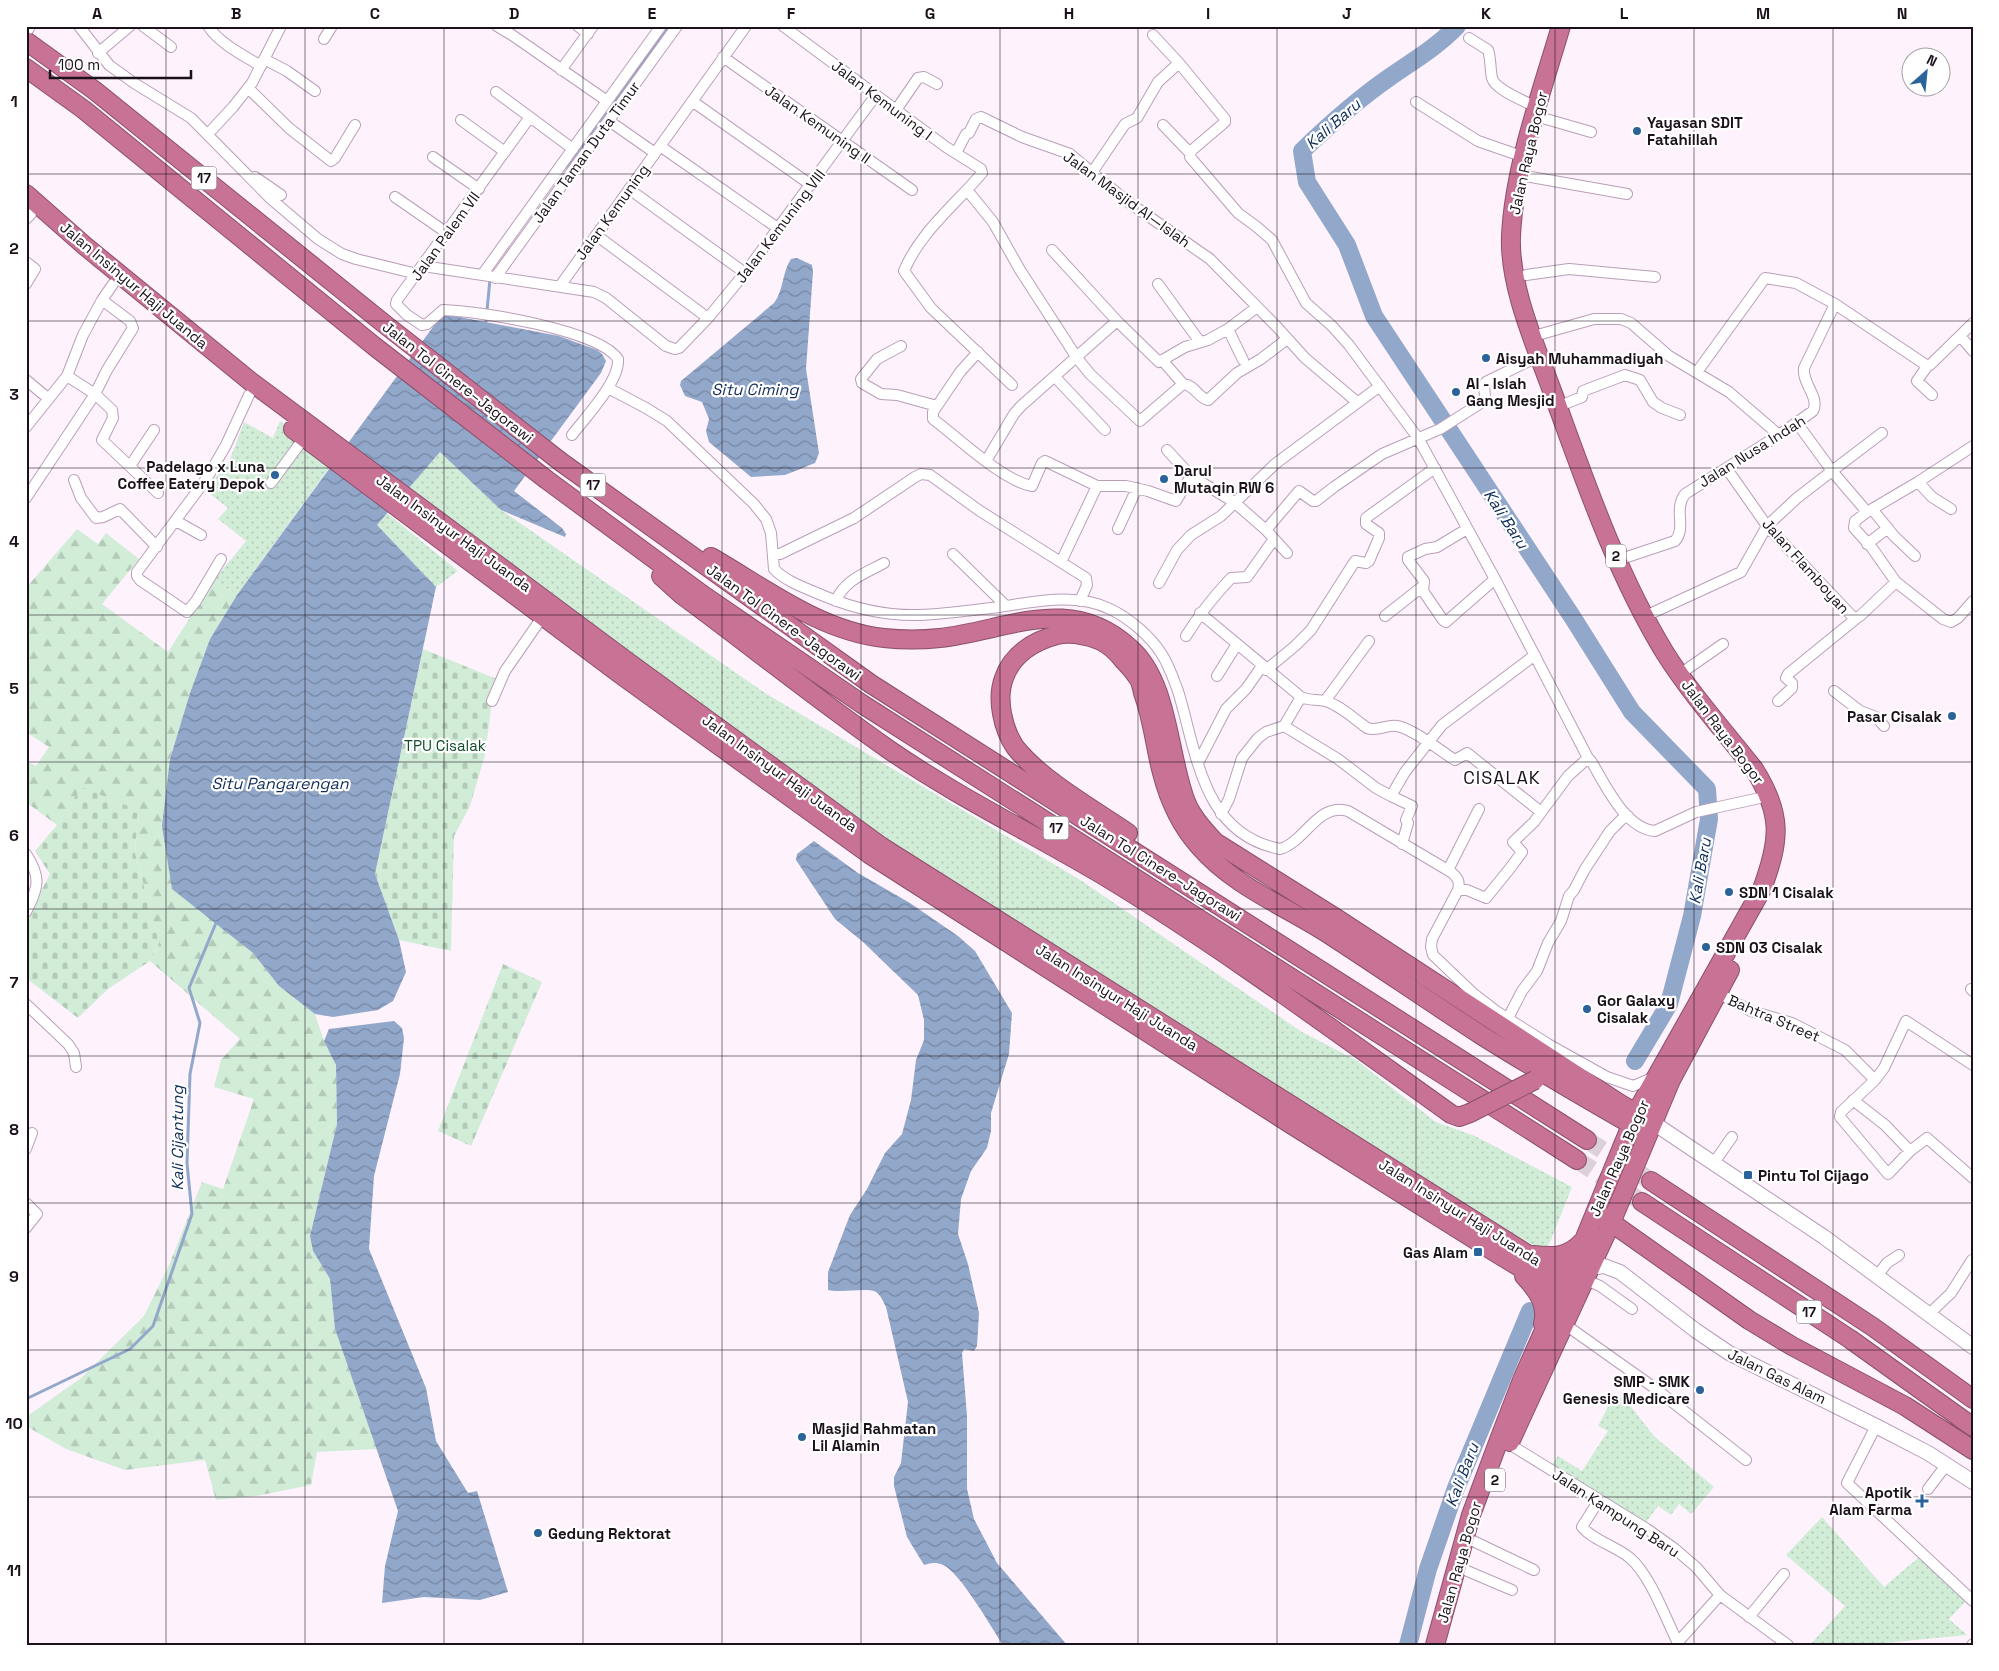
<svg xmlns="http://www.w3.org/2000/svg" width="1999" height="1671" font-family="'Space Grotesk',sans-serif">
<defs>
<pattern id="grass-dots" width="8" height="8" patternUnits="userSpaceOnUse" patternTransform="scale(1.25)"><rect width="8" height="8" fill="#d1edd7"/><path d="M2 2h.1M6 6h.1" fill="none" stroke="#b3cab8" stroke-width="1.8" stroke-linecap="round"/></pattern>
<pattern id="forest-firs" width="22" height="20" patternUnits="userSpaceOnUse" patternTransform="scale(1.25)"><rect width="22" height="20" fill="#d1edd7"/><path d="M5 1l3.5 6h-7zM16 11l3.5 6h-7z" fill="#b3cab8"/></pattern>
<pattern id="cemetery-stones" width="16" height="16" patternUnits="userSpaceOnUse" patternTransform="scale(1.25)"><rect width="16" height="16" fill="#d1edd7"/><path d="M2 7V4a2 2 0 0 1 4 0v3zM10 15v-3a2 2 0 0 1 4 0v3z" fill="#b3cab8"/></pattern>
<pattern id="water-waves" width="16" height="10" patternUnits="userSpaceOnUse" patternTransform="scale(1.25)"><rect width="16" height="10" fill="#92a8ca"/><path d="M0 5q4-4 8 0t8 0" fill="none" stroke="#7687a3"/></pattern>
</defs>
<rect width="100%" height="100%" fill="#fef2fd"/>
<path fill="url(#grass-dots)" d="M280 421 332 464 237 595 214 580 246 541 218 519 228 508 205 490 229 462 244 422 273 438Z
M440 452 501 510 765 693 1082 881 1302 1032 1356 1060 1436 1122 1475 1136 1572 1187 1546 1252 1464 1207 864 828 531 582 409 487Z
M387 513 458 571 436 587 377 525Z
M1614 1395 1624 1398 1654 1436 1714 1487 1691 1514 1679 1504 1671 1515 1658 1506 1645 1524 1551 1466 1558 1456 1582 1471 1608 1431 1598 1426Z
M1822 1517 1884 1587 1925 1552 1967 1600 1949 1619 1967 1635 1865 1645H1810L1845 1606 1786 1555Z"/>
<path fill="url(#forest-firs)" d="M77 529 98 544 106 533 139 559 102 604 168 652 214 580 237 595 210 639 190 693 170 759 229 933 253 953 279 986 315 1014 324 1041 336 1065 337 1124 310 1236 313 1251 330 1279 335 1329 377 1449 317 1452 311 1485 256 1496 216 1500 205 1460 125 1470 66 1449 26 1426V1417L81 1378 144 1316 169 1265 202 1182 223 1189 254 1099 214 1087 221 1060 240 1039 150 961 159 943 135 853 138 810 81 788 57 825 26 802V761L36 766 49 747 26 732V588Z"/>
<path fill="url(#cemetery-stones)" d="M423 649 499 680 492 701 485 755 470 806 454 836 451 951 399 940 375 874Z
M81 787 138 810 135 853 159 943 150 961 108 989 78 1018 26 978V920L50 874 35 851 57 825Z
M503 964 542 982 471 1146 438 1131Z"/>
<path fill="url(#water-waves)" d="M797 258 812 265 813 272 806 369 819 453 815 463 785 475 751 477 709 442 706 431 709 419 702 402 685 396 680 385 681 381 774 303C784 290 782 272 791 259Z
M449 315 559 336 597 350 602 354 606 361 601 373 514 491 562 528 566 534 565 537 501 510 440 452 377 525 436 587 375 874 399 940 406 972 393 1001 378 1010 333 1017 315 1014 279 986 253 953 172 889 162 826 170 759 190 693 210 639 237 595 438 320 443 316Z
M814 841 858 873 910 903 958 936 975 951 1012 1013 1009 1054 991 1113V1131L987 1148 971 1171 961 1199 958 1234 968 1264 979 1313 977 1346 974 1351 964 1349 962 1353 967 1416V1489L974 1519 997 1563 1067 1645H1003C991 1627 960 1572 943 1565 936 1562 931 1563 924 1565L907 1537 894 1486V1477L901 1463 908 1402 886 1307C883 1302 881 1294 874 1291 864 1288 841 1293 828 1290V1272L850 1215 867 1189 885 1153 902 1134 911 1100 916 1060 924 1040V1020L918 995 863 942 835 919 796 860 797 854Z
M394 1021 402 1028 404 1038 400 1074 374 1176 369 1249 426 1388 436 1441 468 1493 477 1491 508 1592 480 1600 424 1597 382 1603 385 1566 398 1511 335 1329 330 1279 313 1251 310 1236 337 1124 336 1065 324 1041 329 1029Z"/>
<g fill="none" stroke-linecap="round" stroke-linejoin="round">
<path stroke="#92a8ca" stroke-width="3" d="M566 167 669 26
M486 321 490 279
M26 1399 130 1349 153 1326 192 1214 187 1163 190 1074 200 1023 189 988 216 923"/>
<path stroke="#92a8ca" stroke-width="18" d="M1457 26C1437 47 1413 61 1390 77 1358 99 1330 124 1302 151L1307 182 1347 245 1374 316 1573 618 1632 712 1707 789 1709 819 1692 916 1669 1004 1635 1061
M1408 1645 1428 1569 1456 1488 1530 1311"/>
<path stroke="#dcd0db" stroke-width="18" stroke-dasharray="18 9" stroke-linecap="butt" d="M1587 1140 1651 1181
M1577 1160 1642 1202"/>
<g stroke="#b99fb9" stroke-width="12">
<path id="street" d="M79 26 109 65 134 83 191 118 271 199 318 239 342 254 356 259 417 274
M143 26 171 47
M208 26C220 44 243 55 261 66
M497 26 512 35 607 101
M578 26 588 34
M783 26 946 147 981 169 982 173C955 205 920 232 904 271L931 308 1012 385
M1153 35 1179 63 1225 119V122L1191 151 1190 157 1238 213 1257 227 1272 240 1306 303 1332 326 1349 345 1418 438 1495 579 1588 758 1591 761C1605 784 1625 829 1655 831L1696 812 1769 796
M1469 38 1488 50C1491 59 1490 68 1492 78 1495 90 1527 102 1538 108
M324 39 332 26
M98 53 130 26
M723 57 912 190
M264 59 287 71 315 91
M561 70 593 26
M248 88 289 128 331 161 335 158 355 125
M496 92 573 149
M692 101 811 185
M1416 102 1478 141 1524 157
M896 110 918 78 924 77 937 84
M530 117 397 300 396 304 407 315 422 325 427 324 443 310C479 311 599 330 618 359 620 381 585 418 572 435
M1546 119 1591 132
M461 120 505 152
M615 125 655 153
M1163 125 1190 153
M208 134 233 107 252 83 281 26
M660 146 779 229
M956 153 966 134 969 133 976 119 981 117 1022 137 1070 154 1128 202 1210 259 1277 327 1305 358 1357 402
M433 157 479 189
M1091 174 1125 124 1137 118 1158 82 1179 63
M255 177 281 195
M1531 177 1627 194
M629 189 745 273
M967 190 993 222 1020 270 1077 358 1090 374 1140 421 1183 384 1162 360
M395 197 447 233
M26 219 31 214
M596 235 708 318
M1052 250 1117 321 1159 362 1185 347 1208 340 1228 329 1257 307
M26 262 35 269 26 284
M423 266 594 292 606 298 666 346 675 349 679 348 708 318 745 273 876 95
M482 275 661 26
M1526 275 1569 269 1655 277
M495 278 677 26
M1158 284 1200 342
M560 286 746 26
M1228 329 1243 360
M1541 334 1594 319H1621L1631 323 1669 356 1729 392 1779 435
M1961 337 1973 351
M901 346 877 359 861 379 862 383 881 394 897 395 937 406
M978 352 960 372 933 412V419C957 437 1003 481 1032 486L1042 463 1045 461 1097 486H1126L1148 491 1176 501 1191 476
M1928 365 1917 381 1932 395
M1697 372 1765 278 1796 283 1835 304 1926 365H1930L1973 323
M67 376 95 394 112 410 113 418 102 440 158 493
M1055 377 1105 430
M26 380 49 399
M1183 384C1195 385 1198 398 1208 400L1237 373 1261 359 1287 339
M608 388 646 408 667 421 754 504 766 519 771 533 774 569C786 582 808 589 824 596 853 608 887 616 919 615 946 614 973 610 999 607 1034 602 1076 592 1110 609 1129 618 1150 636 1161 653 1169 665 1173 678 1178 691 1197 753 1202 834 1280 849 1305 842 1318 802 1348 811L1451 872C1458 878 1460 881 1458 890L1432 939 1431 947 1433 955 1474 994 1496 1011 1548 1044 1607 1077 1633 1086 1657 1076
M1567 403 1582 397 1583 391 1625 375 1640 380 1653 402 1662 408 1680 415
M26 427 67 376 83 335 102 300
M1882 433 1832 471 1867 512 1918 482 1973 446
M1167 450 1191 476 1234 502 1266 530 1287 553
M986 461 1014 414 1021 406 1117 321
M130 466 154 430
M1727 469 1767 526 1851 615 1855 618 1860 616 1896 582
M74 480 81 498 96 518 103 517 120 509 157 547
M1918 482 1932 497 1951 509
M271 483 304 438
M26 498 95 394 107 370 133 328 130 321 102 300 113 284
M1872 509 1894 536 1915 556
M1867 512 1855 521 1854 528 1872 548 1896 582 1943 619 1951 622 1958 618 1973 601
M176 521 201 535
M1118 529 1137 488
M1467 529 1437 547 1425 549 1408 557V560L1424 581 1423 591 1443 620 1446 622 1495 579
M1266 530 1299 491 1313 501H1316L1334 487 1382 454 1440 429 1484 401 1485 397 1484 385 1486 382 1539 356
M1867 544 1888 528
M773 554H780L854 518 915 477 921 474 930 475 980 511 1086 578 1087 585 1080 601
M953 554 1006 606
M221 559 196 601 187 612 140 580 137 576V572L207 478 226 445 249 395
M1618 560 1675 541C1687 527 1673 510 1685 494L1779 435 1813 411C1820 397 1802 384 1804 368L1835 304
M1061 562 1097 486
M1159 583 1177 550 1191 535 1221 516 1275 464 1380 386
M836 601C844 580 866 573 884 563
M1200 613 1301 697C1309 701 1317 699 1325 701 1340 705 1354 719 1367 728 1378 732 1387 724 1397 726 1412 728 1442 752 1455 760L1467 753 1541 812
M1652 613 1741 572 1767 526 1797 498 1832 471 1797 423
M1385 616 1423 586
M1186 636C1199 615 1214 596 1231 578L1247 577 1274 539
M1266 670 1295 646 1311 630 1355 561 1366 563 1369 561 1379 538V533L1366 524V518L1435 468
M1680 674 1723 644
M1217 676 1237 644
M1834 691 1860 711 1876 717 1884 726
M492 701 505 671 543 616
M1325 701 1369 641
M1778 701 1792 688V683L1786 678 1788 674 1858 617
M1284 726 1338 759 1376 788 1391 796
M1198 763 1226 709 1246 689 1262 666
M1221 814 1229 799 1242 758 1258 738 1266 732 1284 726 1301 697
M1402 844 1408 823 1406 820 1412 806 1391 796 1405 772 1442 725 1535 655
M26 854C42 878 38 888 26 912
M1448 870 1479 809
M1458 890H1467L1486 898 1511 867 1522 852 1513 842 1534 822 1568 776 1588 758
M1971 989 1973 991
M1718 993 1751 1011 1792 1023 1845 1050 1875 1080
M26 1004 68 1044 74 1053 76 1067
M1508 1018 1522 991 1537 971 1548 943 1561 921 1569 896 1574 890 1585 869 1610 831 1622 819 1628 816
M1973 1065 1906 1021 1884 1068 1875 1080 1841 1112 1840 1117 1888 1174 1910 1151 1927 1138 1973 1178
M1853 1100 1885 1125 1910 1151
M26 1149 32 1133
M1713 1164 1732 1137
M26 1203 37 1214 26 1228
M1877 1276 1887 1263 1899 1255
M1584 1279 1600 1286 1632 1309
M1929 1314 1951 1293 1972 1260
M1563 1323 1656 1389 1746 1460
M1876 1426 1847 1483 1973 1601
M1509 1444 1647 1529 1675 1549 1696 1567 1720 1595 1788 1645
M1928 1489 1947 1464
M1599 1500 1582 1527C1594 1541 1616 1546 1630 1558 1651 1576 1666 1620 1679 1645
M1473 1541 1534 1570
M1465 1570 1512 1590
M1749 1617 1784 1574
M1678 1642 1720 1595
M1972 1645 1973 1644"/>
</g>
<g stroke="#b99fb9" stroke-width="16">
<path id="secondary" d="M26 29 28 26
M1652 1122 1824 1237 1973 1347
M1589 1268 1604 1266 1620 1272 1695 1330 1729 1353 1876 1426 1928 1453 1973 1482"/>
</g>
<g stroke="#8b506a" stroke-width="20">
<path id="highway" d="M26 41 94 90 387 326 561 462 871 684 1587 1140
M26 68 83 109 374 346 547 480 703 595 862 704 1577 1160
M26 194 85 246 250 381 628 662 882 847 1527 1254 1581 1284
M293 429 620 674 869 854 1289 1123 1498 1254 1574 1300
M711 557C765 588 820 631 884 638 902 640 922 640 940 638 1009 630 1070 593 1130 648 1169 682 1168 756 1186 802 1192 817 1204 830 1215 842L1336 918 1619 1103 1646 1119
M661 576 682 595C751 646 818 700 888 749 956 796 1030 832 1101 874 1222 947 1336 1032 1451 1114L1459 1117 1470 1113
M1128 833C1093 809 1041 780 1015 747 1003 729 996 699 1004 678 1012 655 1033 641 1057 635 1071 632 1085 635 1099 640 1110 645 1117 652 1124 661 1129 666 1134 672 1138 678 1141 682 1142 688 1143 693 1153 720 1155 747 1162 773 1169 800 1181 826 1199 846 1233 886 1287 907 1330 935 1381 968 1430 1002 1481 1035 1533 1068 1587 1099 1641 1130
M1651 1181 1873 1327 1973 1399
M1642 1202 1850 1339 1973 1427
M1602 1216 1749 1320 1792 1346 1905 1406 1973 1450
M1533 1255C1553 1257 1567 1258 1582 1242
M1524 1276C1537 1290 1548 1304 1543 1324
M1510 1442 1611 1223 1671 1080 1730 970
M1435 1645 1471 1515 1499 1440 1522 1380 1584 1240 1636 1113 1762 889C1780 840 1783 815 1754 769 1724 731 1691 694 1665 653 1615 571 1584 478 1551 388 1534 342 1509 285 1511 236 1514 168 1542 91 1561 26"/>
</g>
<use href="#street" stroke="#fff" stroke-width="10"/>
<use href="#secondary" stroke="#fff" stroke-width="14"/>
<use href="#highway" stroke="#c87295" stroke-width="18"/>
<g stroke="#8b506a" stroke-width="20" stroke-linecap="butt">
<path id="highway-bridge" d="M1470 1113 1535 1080"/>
</g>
<use href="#highway-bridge" stroke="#c87295" stroke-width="18"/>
</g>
<path fill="none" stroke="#1a111a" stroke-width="1" stroke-opacity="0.55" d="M166 26V1645M305 26V1645M444 26V1645M583 26V1645M722 26V1645M861 26V1645M1000 26V1645M1138 26V1645M1277 26V1645M1416 26V1645M1555 26V1645M1694 26V1645M1833 26V1645M26 174H1973M26 321H1973M26 468H1973M26 615H1973M26 762H1973M26 909H1973M26 1056H1973M26 1203H1973M26 1350H1973M26 1497H1973"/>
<g fill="#2a629a" stroke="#fff" stroke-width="2">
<circle cx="1637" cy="131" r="5"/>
<circle cx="1486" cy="358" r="5"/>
<circle cx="1456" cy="392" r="5"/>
<circle cx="275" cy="475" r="5"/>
<circle cx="1164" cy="479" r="5"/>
<circle cx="1952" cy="716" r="5"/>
<circle cx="1729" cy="892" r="5"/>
<circle cx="1706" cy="947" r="5"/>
<circle cx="1587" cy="1009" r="5"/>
<rect x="1743" y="1170" width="10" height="10" rx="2.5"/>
<rect x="1473" y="1247" width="10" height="10" rx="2.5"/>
<circle cx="1700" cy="1390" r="5"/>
<circle cx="802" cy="1437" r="5"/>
<path d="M1919.5 1493.5h5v5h5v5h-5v5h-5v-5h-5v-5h5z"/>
<circle cx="538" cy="1533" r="5"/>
</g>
<g text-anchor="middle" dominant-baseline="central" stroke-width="4.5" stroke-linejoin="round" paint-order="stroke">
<g fill="#fff" stroke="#5f585f" stroke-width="1">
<rect x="191.5" y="166.5" width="25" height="23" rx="4"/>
<rect x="580.5" y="473.5" width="25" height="23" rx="4"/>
<rect x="1606" y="544.5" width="20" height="23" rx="4"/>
<rect x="1043.5" y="816.5" width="25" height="23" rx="4"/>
<rect x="1796.5" y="1300.5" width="25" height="23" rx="4"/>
<rect x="1485" y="1468.5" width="20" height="23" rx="4"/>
</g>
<g font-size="14" font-weight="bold" fill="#1a111a">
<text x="204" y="178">17</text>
<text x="593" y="485">17</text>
<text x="1616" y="556">2</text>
<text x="1056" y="828">17</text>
<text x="1809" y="1312">17</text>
<text x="1495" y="1480">2</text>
</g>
<g font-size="15" fill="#1a111a" stroke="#fff">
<text transform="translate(882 100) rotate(37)">Jalan Kemuning I</text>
<text transform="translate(818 124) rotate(35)">Jalan Kemuning II</text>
<text transform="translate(586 152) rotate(-54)">Jalan Taman Duta Timur</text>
<text transform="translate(1528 153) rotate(-77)">Jalan Raya Bogor</text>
<text transform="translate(1127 199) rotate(36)">Jalan Masjid Al—Islah</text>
<text transform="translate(612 212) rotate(-54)">Jalan Kemuning</text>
<text transform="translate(780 226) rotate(-53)">Jalan Kemuning VIII</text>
<text transform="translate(445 236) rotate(-54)">Jalan Palem VII</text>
<text transform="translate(134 285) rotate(40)">Jalan Insinyur Haji Juanda</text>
<text transform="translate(458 382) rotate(38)">Jalan Tol Cinere–Jagorawi</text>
<text transform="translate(1752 451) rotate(-32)">Jalan Nusa Indah</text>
<text transform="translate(454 533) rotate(36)">Jalan Insinyur Haji Juanda</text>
<text transform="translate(1806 566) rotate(48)">Jalan Flamboyan</text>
<text transform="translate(784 622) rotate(36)">Jalan Tol Cinere–Jagorawi</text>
<text transform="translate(1723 732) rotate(53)">Jalan Raya Bogor</text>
<text transform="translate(780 773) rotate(36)">Jalan Insinyur Haji Juanda</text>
<text transform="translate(1161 868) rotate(32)">Jalan Tol Cinere–Jagorawi</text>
<text transform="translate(1117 997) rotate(32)">Jalan Insinyur Haji Juanda</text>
<text transform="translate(1774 1018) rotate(23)">Bahtra Street</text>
<text transform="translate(1619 1158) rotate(-66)">Jalan Raya Bogor</text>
<text transform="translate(1460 1212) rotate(32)">Jalan Insinyur Haji Juanda</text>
<text transform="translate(1777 1376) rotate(26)">Jalan Gas Alam</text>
<text transform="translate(1616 1513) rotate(33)">Jalan Kampung Baru</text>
<text transform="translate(1459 1562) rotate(-74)">Jalan Raya Bogor</text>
</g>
<g font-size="15" font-weight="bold" fill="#1a111a" stroke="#fff" text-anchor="start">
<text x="1647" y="122">Yayasan SDIT<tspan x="1647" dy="17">Fatahillah</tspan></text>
<text x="1496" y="358">Aisyah Muhammadiyah</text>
<text x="1466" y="383">Al - Islah<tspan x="1466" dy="17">Gang Mesjid</tspan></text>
<text x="265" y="466" text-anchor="end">Padelago x Luna<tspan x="265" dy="17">Coffee Eatery Depok</tspan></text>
<text x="1174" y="470">Darul<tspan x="1174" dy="17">Mutaqin RW 6</tspan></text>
<text x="1942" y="716" text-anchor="end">Pasar Cisalak</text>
<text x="1739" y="892">SDN 1 Cisalak</text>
<text x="1716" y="947">SDN 03 Cisalak</text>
<text x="1597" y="1000">Gor Galaxy<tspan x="1597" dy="17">Cisalak</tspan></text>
<text x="1758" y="1175">Pintu Tol Cijago</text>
<text x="1468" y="1252" text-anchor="end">Gas Alam</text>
<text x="1690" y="1381" text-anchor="end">SMP - SMK<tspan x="1690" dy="17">Genesis Medicare</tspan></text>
<text x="812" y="1428">Masjid Rahmatan<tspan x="812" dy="17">Lil Alamin</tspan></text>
<text x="1912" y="1492" text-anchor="end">Apotik<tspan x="1912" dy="17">Alam Farma</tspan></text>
<text x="548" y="1533">Gedung Rektorat</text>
</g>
<g font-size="15" fill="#104c29" stroke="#fff">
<text x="445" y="745">TPU Cisalak</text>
</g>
<g font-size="16" font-style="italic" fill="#112e59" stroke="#fff">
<text transform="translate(1333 124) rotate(-41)">Kali Baru</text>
<text x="755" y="389">Situ Ciming</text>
<text transform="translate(1506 519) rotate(57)">Kali Baru</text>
<text x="280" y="783">Situ Pangarengan</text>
<text transform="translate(1700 871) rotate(-80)">Kali Baru</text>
<text transform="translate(177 1138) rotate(-90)">Kali Cijantung</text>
<text transform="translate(1462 1475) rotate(-69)">Kali Baru</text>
</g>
<g font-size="18" letter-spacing="1" fill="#1a111a" stroke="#fff">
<text x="1502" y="777">CISALAK</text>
</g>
</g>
<rect width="1999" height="1671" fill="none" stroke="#ffffff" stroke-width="55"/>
<g transform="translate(1926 72) rotate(27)"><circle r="24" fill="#ffffff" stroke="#a3a0a3"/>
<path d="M0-4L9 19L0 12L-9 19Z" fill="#2a629a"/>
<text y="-8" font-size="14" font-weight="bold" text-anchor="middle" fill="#1a111a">N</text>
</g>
<path d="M50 70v8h141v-8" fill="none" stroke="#1a111a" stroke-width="2.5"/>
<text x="58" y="70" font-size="15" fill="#1a111a" stroke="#ffffff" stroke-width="4" paint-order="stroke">100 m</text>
<rect x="28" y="28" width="1944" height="1616" fill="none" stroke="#1a111a" stroke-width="2"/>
<g font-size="16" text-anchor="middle" font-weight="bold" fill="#1a111a">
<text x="97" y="19">A</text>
<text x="236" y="19">B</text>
<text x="375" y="19">C</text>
<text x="514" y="19">D</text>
<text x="652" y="19">E</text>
<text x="791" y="19">F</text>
<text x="930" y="19">G</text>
<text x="1069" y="19">H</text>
<text x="1208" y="19">I</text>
<text x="1347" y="19">J</text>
<text x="1486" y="19">K</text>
<text x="1624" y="19">L</text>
<text x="1763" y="19">M</text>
<text x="1902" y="19">N</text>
<text x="14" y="107">1</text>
<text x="14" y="254">2</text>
<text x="14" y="400">3</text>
<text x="14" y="547">4</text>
<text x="14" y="694">5</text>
<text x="14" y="841">6</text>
<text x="14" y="988">7</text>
<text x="14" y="1135">8</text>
<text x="14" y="1282">9</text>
<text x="14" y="1429">10</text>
<text x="14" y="1576">11</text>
</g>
</svg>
